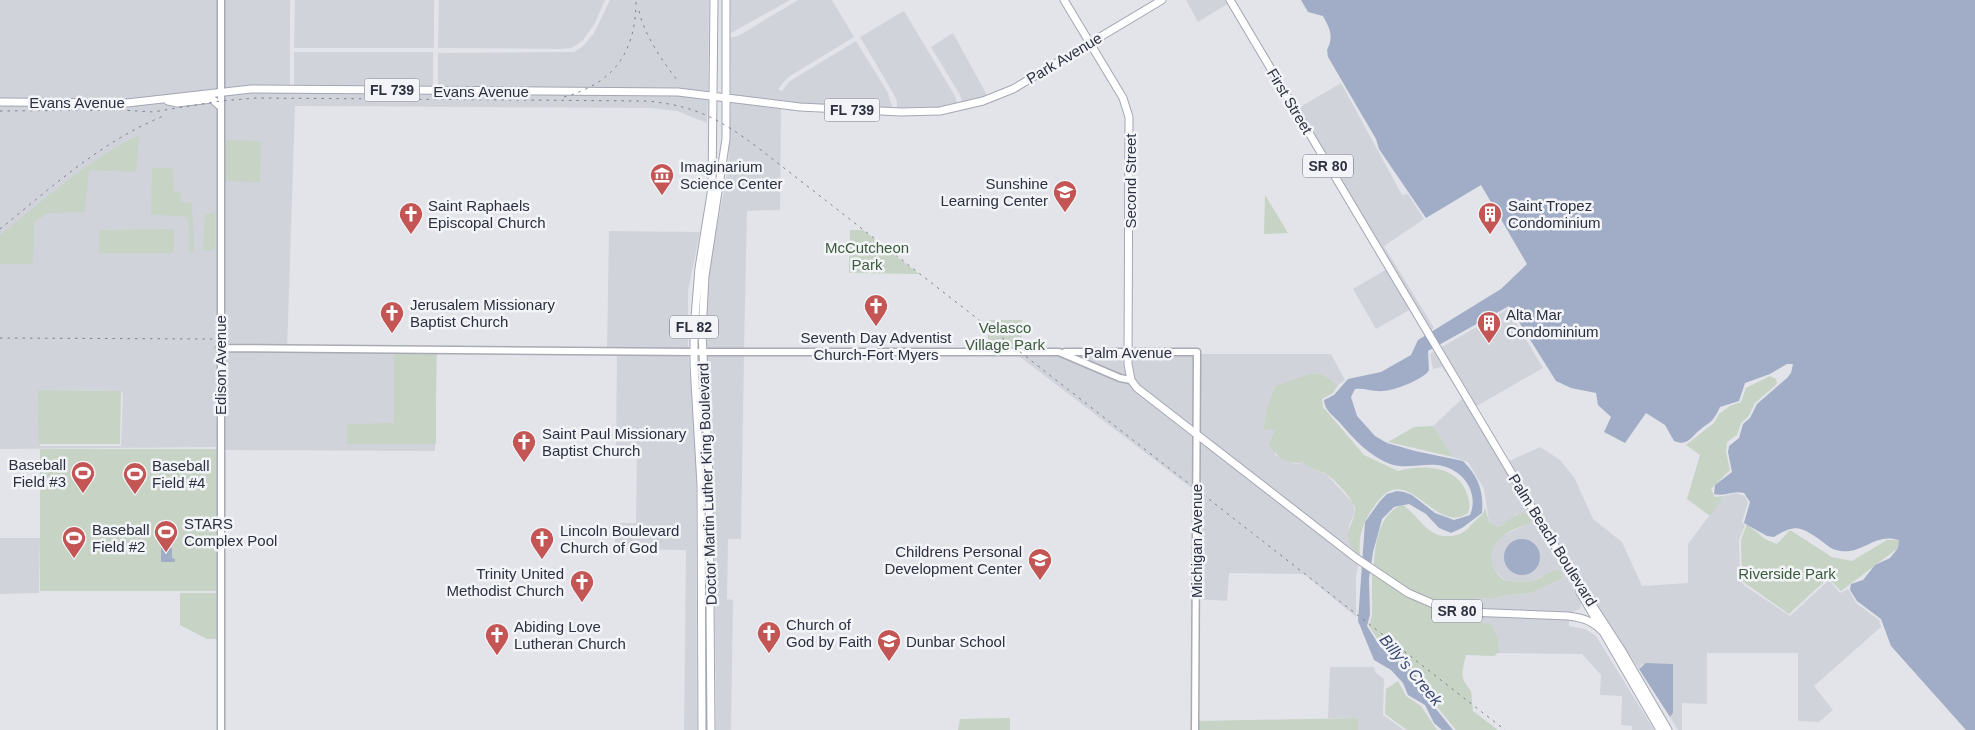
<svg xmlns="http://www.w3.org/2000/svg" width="1975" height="730" font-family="Helvetica,sans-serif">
<rect width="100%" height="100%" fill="#e3e4ea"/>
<path fill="#d1d3db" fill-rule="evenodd" d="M0 0H218L217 90 127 100H0Z
M223 0H290V87L222 89Z
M295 0H434V48H294Z
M439 0H605L595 23 583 40 572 48 560 49 438 48Z
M610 0H709L708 93 678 90 438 88V53L574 52 583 46 594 33Z
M730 0H790L731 33Z
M798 0H832L854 37 787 78 778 89 782 91 790 81 856 41 888 93 893 110 816 106 731 96 730 38 738 36Z
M1186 0H1227L1229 3 1198 22Z
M904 11 955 96 958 106 897 110V101L892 91 860 37Z
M953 33 988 97 963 105 960 95 931 47Z
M294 52H433V88L294 87Z
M1341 83 1402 195 1408 194 1424 219 1384 246 1434 328 1430 331 1297 109Z
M252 91 678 94 708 97 707 123 677 111 651 108 295 106 287 352H437L435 451 222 450 218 408V447L0 449V104L127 105 163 102 177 105 209 101 218 107 222 93ZM38 390 121 391 123 394 121 446H40Z
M731 101 781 107 780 210 747 211 744 349 705 350 706 297 711 258 728 169Z
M609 231 700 232 688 291V350L607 349Z
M1387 269 1411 309 1376 329 1353 289Z
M1508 309 1543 368 1475 407 1440 348Z
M1436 350 1564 566 1582 602 1580 609 1568 614 1458 609 1459 601 1470 602 1478 598 1491 599 1507 595 1531 593 1561 579 1542 576 1531 582 1506 581 1494 570 1490 559 1493 547 1502 536 1532 522 1516 514 1510 521 1498 527 1489 522 1484 489 1468 462 1453 457 1433 426 1463 398 1442 367 1433 369 1430 354Z
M617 353 688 354 696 439 697 730H684L686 550 615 549V523H636L637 451 616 450Z
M1015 353 1059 354 1119 380 1130 382 1139 395 1194 438V490Z
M706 354H744L741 539H728L727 599 733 600 731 730H716L714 503 712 427Z
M1073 354H1125L1128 378H1125Z
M1130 354H1195L1194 432 1143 392 1133 378Z
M1200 354H1331L1345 380 1338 385 1322 374 1275 386 1267 407 1263 429H1275V455L1296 464 1304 462 1309 467 1327 475 1353 503 1355 513 1349 525 1348 539 1360 555V558L1199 436Z
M1199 441 1359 563 1356 575V617L1304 574 1229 573 1227 601 1198 599Z
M1540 447 1560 460 1574 477 1593 519 1622 542 1642 586 1688 583V544L1724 496 1736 493 1745 496 1748 502 1742 522 1745 525 1739 540 1740 581 1745 586 1790 616 1829 580 1840 593 1848 589 1856 603 1879 620 1881 627 1814 686 1833 710 1819 722 1798 721V653H1707V704L1682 703V730H1678L1670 717 1673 713 1642 664 1639 669 1568 564 1507 462Z
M0 538H40L39 593 0 594Z
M1457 613 1486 616 1569 618V626L1585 629 1596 636 1654 730H1632V726L1621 725 1622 696 1600 695 1601 675 1582 654 1497 653 1499 646 1491 625 1457 619Z
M1330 667H1374L1375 672 1384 679 1383 715 1404 730H1358L1357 718H1328Z"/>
<path fill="#c6d3c5" d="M139 135 136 172 89 170 85 212 48 213 34 222 33 264H0V235C44 200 88 160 139 135Z
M225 140 261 141 260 182 224 181Z
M152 168H173L174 192H181V202L192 203 194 251 190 254 188 219 184 216 151 215Z
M1265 195 1288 233 1264 234Z
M215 212V250L205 251 203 248 205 215Z
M174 229V253H99V230Z
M850 230H863L919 274 849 273Z
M988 320H1022V352L988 351Z
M394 353 436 354V444H347V424L394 423Z
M1310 374H1322L1338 385 1333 393 1322 399 1323 407 1364 455 1398 471C1421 465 1454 464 1466 491 1469 499 1471 505 1468 513 1433 537 1407 454 1373 508 1363 522 1358 537 1360 555 1333 534 1361 521 1354 505 1349 495 1334 478 1324 473 1317 470 1308 469 1304 462 1288 466 1276 457 1269 444L1275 430 1263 429 1267 407 1275 386Z
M1770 376 1776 379 1777 384 1755 403 1748 417 1741 423 1737 435 1727 442 1726 452 1730 470 1711 489 1715 497 1724 496 1710 516 1687 499 1700 455 1686 445 1714 423 1719 414 1730 406 1741 402 1746 388Z
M38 390 121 391 120 444H39Z
M1433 426 1453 457 1388 442 1414 427Z
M40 449H218V591H40Z
M1403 505C1420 517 1428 539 1451 536 1460 535 1465 532 1471 525 1477 518 1484 516 1485 507L1489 522 1498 527C1510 522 1516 509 1530 514L1532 522C1523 527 1511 529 1503 536 1486 550 1488 570 1506 581L1531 582 1555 570 1562 572 1561 579 1531 593 1507 595 1491 599 1478 598 1470 602 1459 601 1458 609 1420 597 1374 568C1374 546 1379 512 1403 505Z
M1747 524 1765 539 1777 544 1790 530 1832 557 1852 561 1887 540H1900L1898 548 1841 591 1828 578 1789 614 1742 581 1741 540Z
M1372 573 1457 613V619L1491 624 1498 638 1499 652 1494 656 1466 655C1462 674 1459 676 1471 691L1473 711 1498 730H1456L1438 708 1431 685 1418 676 1406 660 1382 646 1369 626 1372 615Z
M180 593H218V639H207L180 625Z
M1398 681 1406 696 1421 706 1437 730H1407L1385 714 1386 689Z
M1010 718V730H958L960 719Z
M1358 718V730H1199V721Z"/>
<path fill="#a1adc6" d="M1301 0H1975V730H1966L1891 646 1881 619 1857 601 1850 590 1851 584 1863 580 1875 565 1890 558 1898 548 1899 540C1873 532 1862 557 1836 550 1831 549 1827 545 1823 542 1801 527 1797 523 1774 537L1767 536 1744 523 1750 502 1744 493C1733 490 1724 497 1714 494L1715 485 1732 472 1728 452 1729 446 1739 438 1743 424 1750 418 1757 404 1787 378 1791 373 1793 364H1787L1770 374 1745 383 1739 401 1720 407C1714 420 1712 421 1701 429 1691 436 1689 447 1674 441L1665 425 1646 413 1625 443 1604 432 1611 417 1598 405 1596 393 1571 388 1556 381 1509 306 1428 351 1429 370C1425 379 1393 391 1383 391 1373 392 1365 388 1355 389L1351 397 1357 416 1375 436 1387 443 1415 451 1463 461C1478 476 1484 491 1482 513L1462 528 1451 533 1439 528 1426 514 1409 504 1394 507 1382 519 1373 552 1369 579 1370 615 1367 626 1381 648 1405 661 1417 677 1429 686 1436 709 1453 730H1442L1434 723 1425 705 1408 695 1403 683 1391 670 1374 660 1358 621 1365 522 1380 501 1387 494 1397 491 1404 492 1412 495 1435 513 1454 520 1470 515C1479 494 1465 471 1442 466 1427 462 1406 470 1390 464 1368 455 1356 441 1341 424 1335 417 1324 410 1324 400L1334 395 1348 379 1381 372 1411 355 1418 340 1501 289 1527 264 1481 185 1426 218 1379 149 1376 139 1328 57 1327 50C1334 36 1330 29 1323 16L1308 12Z
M1504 557a18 18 0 1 1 36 0a18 18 0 1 1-36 0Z
M161 548H172V558L175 559V562H161Z
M1646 663 1673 664V713L1670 717 1639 669Z"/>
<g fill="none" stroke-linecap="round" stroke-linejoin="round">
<g stroke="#a8aab4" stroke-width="9">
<path id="secondary" d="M219 348 694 352H1059L1120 378 1131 380
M1065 352H1197L1195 730
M221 730V0"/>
</g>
<g stroke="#a3a7b4" stroke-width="9">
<path id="primary" d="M1064 0 1123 98 1129 117 1128 364 1131 380 1137 388 1356 558 1408 593 1438 606 1467 612 1568 616C1584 618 1593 621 1604 633
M1230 0 1565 563 1622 651 1668 730
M168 101 177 103 212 99 220 106
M0 102 127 103 251 89 678 92 800 107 901 112 940 111 983 101 1013 89 1162 0
M1580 592 1660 730
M702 730 701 485 694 365V330L699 268 712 188 714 0
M711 730 709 476 702 333 705 276 726 139V0"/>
</g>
<use href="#secondary" stroke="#fff" stroke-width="6"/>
<use href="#primary" stroke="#fff" stroke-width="7"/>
<path stroke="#7e8292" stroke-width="1" stroke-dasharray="2.5 5" stroke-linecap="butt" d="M639 11C645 36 661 59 677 80
M564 97C615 83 636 51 636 0
M0 111 121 110 153 112 220 101 256 98 647 101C698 106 721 120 761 150L1505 730
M0 229C52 187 103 140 166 115
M0 338 212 339"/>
</g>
<defs>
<g id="museum-pin" transform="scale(1.25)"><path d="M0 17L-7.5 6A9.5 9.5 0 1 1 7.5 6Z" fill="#c35654" stroke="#f2f4f7"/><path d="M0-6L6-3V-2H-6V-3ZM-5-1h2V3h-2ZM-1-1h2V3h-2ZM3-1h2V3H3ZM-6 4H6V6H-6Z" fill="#fff"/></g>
<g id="school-pin" transform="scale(1.25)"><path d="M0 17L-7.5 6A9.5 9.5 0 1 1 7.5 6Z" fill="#c35654" stroke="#f2f4f7"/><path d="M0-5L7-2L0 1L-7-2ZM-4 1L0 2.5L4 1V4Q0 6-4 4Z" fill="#fff"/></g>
<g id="church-pin" transform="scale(1.25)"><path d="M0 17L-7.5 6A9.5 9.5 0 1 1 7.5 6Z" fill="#c35654" stroke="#f2f4f7"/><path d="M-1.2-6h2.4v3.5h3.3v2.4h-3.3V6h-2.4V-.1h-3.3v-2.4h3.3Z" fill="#fff"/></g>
<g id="building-pin" transform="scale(1.25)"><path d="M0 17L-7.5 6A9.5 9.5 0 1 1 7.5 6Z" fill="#c35654" stroke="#f2f4f7"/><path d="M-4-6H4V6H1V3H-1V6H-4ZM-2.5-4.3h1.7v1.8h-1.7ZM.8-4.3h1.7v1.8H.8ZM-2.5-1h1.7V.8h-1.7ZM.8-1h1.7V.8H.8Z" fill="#fff"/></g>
<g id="stadium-pin" transform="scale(1.25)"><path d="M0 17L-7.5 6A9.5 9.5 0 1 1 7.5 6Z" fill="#c35654" stroke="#f2f4f7"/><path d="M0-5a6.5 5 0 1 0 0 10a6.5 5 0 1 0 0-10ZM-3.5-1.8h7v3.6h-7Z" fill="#fff"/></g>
</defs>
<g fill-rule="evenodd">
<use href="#museum-pin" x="662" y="175"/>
<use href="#school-pin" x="1065" y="192"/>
<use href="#church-pin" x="411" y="214"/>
<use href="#building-pin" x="1490" y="214"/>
<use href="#church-pin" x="876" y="306"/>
<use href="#church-pin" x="392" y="313"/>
<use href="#building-pin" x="1489" y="323"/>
<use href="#church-pin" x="524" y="442"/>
<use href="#stadium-pin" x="83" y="473"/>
<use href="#stadium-pin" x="135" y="474"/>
<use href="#stadium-pin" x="166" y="532"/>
<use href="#stadium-pin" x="74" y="538"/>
<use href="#church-pin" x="542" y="539"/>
<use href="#school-pin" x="1040" y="560"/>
<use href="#church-pin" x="582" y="582"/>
<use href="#church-pin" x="769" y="633"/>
<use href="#church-pin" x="497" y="635"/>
<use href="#school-pin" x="889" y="641"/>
</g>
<g text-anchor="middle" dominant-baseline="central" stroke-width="5" stroke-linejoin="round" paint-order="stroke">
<g fill="#f2f4f7" stroke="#676b77" stroke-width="1">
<rect x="364.5" y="78.5" width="55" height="23" rx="4"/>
<rect x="824.5" y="98.5" width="55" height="23" rx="4"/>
<rect x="1303" y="154.5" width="50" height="23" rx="4"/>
<rect x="670" y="315.5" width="48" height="23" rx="4"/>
<rect x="1432" y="599.5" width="50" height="23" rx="4"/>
</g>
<g font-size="14" font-weight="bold" fill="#2c3040">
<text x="392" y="90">FL 739</text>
<text x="852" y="110">FL 739</text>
<text x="1328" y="166">SR 80</text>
<text x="694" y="327">FL 82</text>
<text x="1457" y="611">SR 80</text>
</g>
<g font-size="15" fill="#2c3040" stroke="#f2f4f7">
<text transform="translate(1064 58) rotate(-31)">Park Avenue</text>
<text x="481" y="91">Evans Avenue</text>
<text transform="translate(1290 101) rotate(59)">First Street</text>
<text x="77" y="102">Evans Avenue</text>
<text transform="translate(1130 181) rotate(-90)">Second Street</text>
<text x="1128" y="352">Palm Avenue</text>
<text transform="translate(220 365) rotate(-90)">Edison Avenue</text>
<text transform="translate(707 484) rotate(-92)">Doctor Martin Luther King Boulevard</text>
<text transform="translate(1553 540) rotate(58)">Palm Beach Boulevard</text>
<text transform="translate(1196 541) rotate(-90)">Michigan Avenue</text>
</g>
<g font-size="15" fill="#2c3040" stroke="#f2f4f7" text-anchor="start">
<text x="680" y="166">Imaginarium<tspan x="680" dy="17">Science Center</tspan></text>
<text x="1048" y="183" text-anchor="end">Sunshine<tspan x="1048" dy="17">Learning Center</tspan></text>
<text x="428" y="205">Saint Raphaels<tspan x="428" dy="17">Episcopal Church</tspan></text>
<text x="1508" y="205">Saint Tropez<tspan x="1508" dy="17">Condominium</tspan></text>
<text x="410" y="304">Jerusalem Missionary<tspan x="410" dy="17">Baptist Church</tspan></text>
<text x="1506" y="314">Alta Mar<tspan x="1506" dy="17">Condominium</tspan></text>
<text x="876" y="337" text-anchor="middle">Seventh Day Adventist<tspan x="876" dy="17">Church-Fort Myers</tspan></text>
<text x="542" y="433">Saint Paul Missionary<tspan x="542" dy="17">Baptist Church</tspan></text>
<text x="66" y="464" text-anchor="end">Baseball<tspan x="66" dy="17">Field #3</tspan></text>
<text x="152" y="465">Baseball<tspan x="152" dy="17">Field #4</tspan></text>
<text x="184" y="523">STARS<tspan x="184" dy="17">Complex Pool</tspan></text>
<text x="92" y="529">Baseball<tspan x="92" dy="17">Field #2</tspan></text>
<text x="560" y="530">Lincoln Boulevard<tspan x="560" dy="17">Church of God</tspan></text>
<text x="1022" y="551" text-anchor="end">Childrens Personal<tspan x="1022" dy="17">Development Center</tspan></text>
<text x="564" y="573" text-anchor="end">Trinity United<tspan x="564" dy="17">Methodist Church</tspan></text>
<text x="786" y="624">Church of<tspan x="786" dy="17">God by Faith</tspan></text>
<text x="514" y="626">Abiding Love<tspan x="514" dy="17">Lutheran Church</tspan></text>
<text x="906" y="641">Dunbar School</text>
</g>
<g font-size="15" fill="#3b5b3b" stroke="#f2f4f7">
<text x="867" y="247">McCutcheon<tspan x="867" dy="17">Park</tspan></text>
<text x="1005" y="327">Velasco<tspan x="1005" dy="17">Village Park</tspan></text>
<text x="1787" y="573">Riverside Park</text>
</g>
<g font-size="16" font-style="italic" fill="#3a4971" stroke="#f2f4f7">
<text transform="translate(1411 670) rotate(50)">Billy's Creek</text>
</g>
</g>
</svg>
